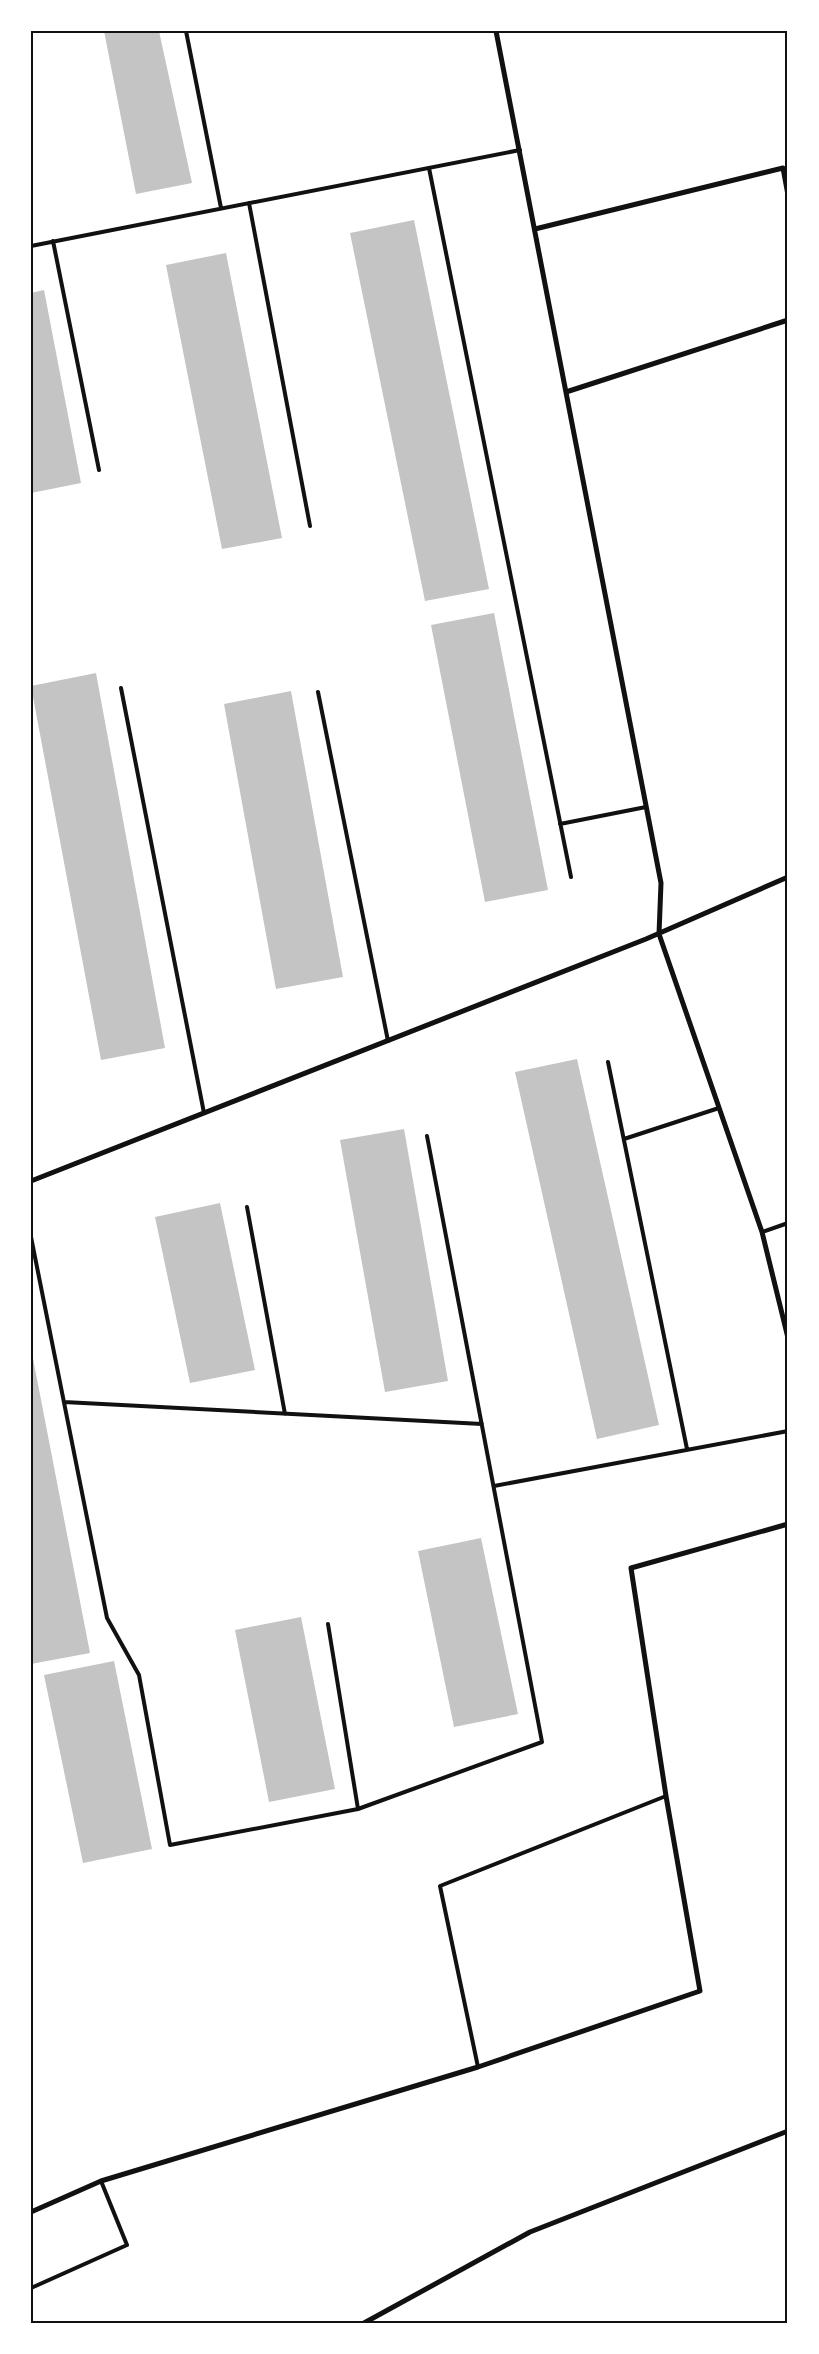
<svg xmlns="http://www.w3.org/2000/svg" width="819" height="2354" font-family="'Source Sans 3',sans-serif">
<rect width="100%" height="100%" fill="#fff"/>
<path fill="#c4c4c4" d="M104 31H159L192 183 136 194Z
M414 220 489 589 425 601 350 233Z
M226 253 282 538 222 549 166 265Z
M44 290 81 483 31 493V293Z
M494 613 548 890 485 902 431 625Z
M96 673 165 1048 101 1060 31 686Z
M291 691 343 977 276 989 224 704Z
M577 1059 659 1425 597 1439 515 1072Z
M404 1129 448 1381 385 1392 340 1140Z
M220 1203 255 1370 190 1383 155 1217Z
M31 1348 90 1653 31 1664Z
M481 1538 518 1714 454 1727 418 1551Z
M301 1617 335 1789 269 1802 235 1630Z
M114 1661 152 1849 83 1863 44 1675Z"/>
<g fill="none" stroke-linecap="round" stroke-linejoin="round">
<path stroke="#111" stroke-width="4" d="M186 31 221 208
M429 168 571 877
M249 203 310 526
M53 241 99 470
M31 246 520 150
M121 688 204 1113
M318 692 388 1041
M560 824 646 807
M608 1062 687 1449
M624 1139 719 1108
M247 1207 285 1414
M762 1232 788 1223
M31 1237 107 1618 139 1675 170 1845 358 1809 542 1742 427 1136
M64 1402 482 1424
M494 1486 788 1431
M328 1624 358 1809
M478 2067 440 1886 666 1796
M31 2288 127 2245 101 2181"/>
<path stroke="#111" stroke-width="5" d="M496 31 661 883 659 934 762 1232 788 1338
M535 229 783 168 788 195
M566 392 788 320
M31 1181 646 939 788 877
M31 2212 101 2181 478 2067 700 1991 666 1796 631 1568 788 1524
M364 2323 530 2232 788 2131"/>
</g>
<rect width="819" height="2354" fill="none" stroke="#ffffff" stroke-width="65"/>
<rect x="32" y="32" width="754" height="2290" fill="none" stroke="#111" stroke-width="2"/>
</svg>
